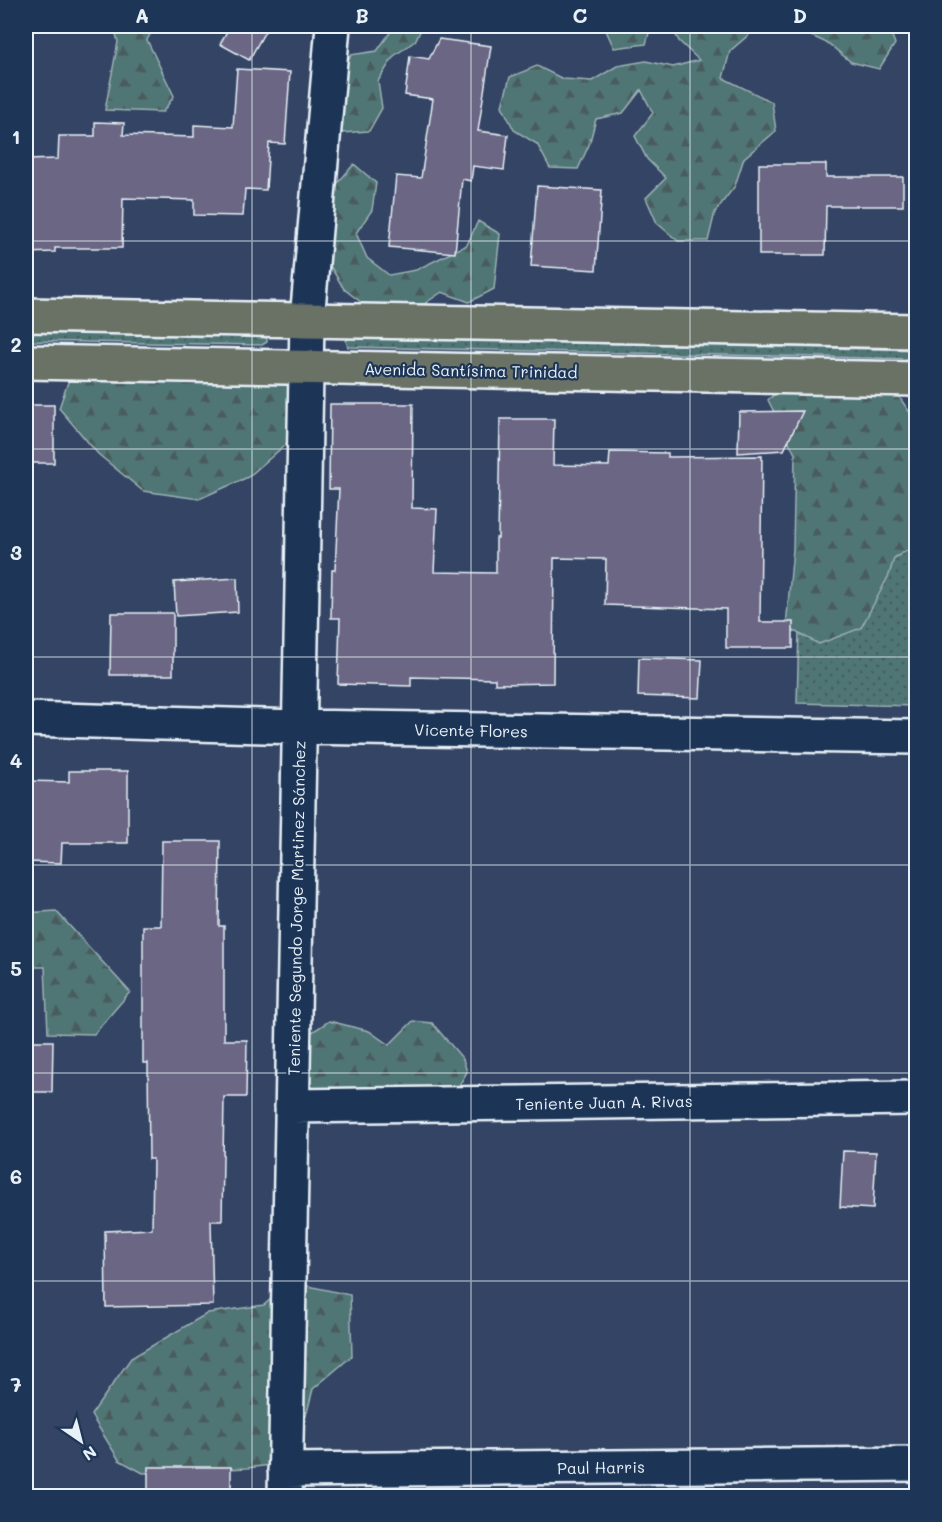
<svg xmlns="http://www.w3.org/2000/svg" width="942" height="1522" font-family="Mali,sans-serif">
<defs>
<pattern id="grass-dots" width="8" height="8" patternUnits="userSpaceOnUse" patternTransform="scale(1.5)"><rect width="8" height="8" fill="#507475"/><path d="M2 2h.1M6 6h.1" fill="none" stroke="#4a5c5d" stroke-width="1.8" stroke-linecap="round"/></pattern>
<pattern id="forest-firs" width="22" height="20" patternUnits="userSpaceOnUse" patternTransform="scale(1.5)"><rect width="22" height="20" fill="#507475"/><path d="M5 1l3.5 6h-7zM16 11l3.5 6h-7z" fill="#4a5c5d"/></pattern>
</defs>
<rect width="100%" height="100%" fill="#344464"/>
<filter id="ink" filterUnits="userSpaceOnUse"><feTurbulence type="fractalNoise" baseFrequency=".0167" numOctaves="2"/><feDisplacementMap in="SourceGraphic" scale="12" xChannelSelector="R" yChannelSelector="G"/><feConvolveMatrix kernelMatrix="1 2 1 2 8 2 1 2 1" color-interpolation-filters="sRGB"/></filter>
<g filter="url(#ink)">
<path fill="url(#grass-dots)" stroke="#9cb2b6" stroke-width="1.5" d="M26 332 262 336 267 339V342L262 345 26 341Z
M349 338 916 350V359L348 347 346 341Z
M805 409 916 412V706L797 703Z"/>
<path fill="url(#forest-firs)" stroke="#9cb2b6" stroke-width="1.5" d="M114 26H155L147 40 174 96 163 112 105 110 118 42Z
M423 26 415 41 394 56 378 81 382 108 369 131 342 133 328 108 351 55 377 51 394 27Z
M604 26H651L646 44 614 48Z
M671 26H885L889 28 895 44 879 69 851 62 829 44 805 33 778 30 751 33 730 51 723 78 772 102 776 131 744 158 735 186 715 212 708 241H678L657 223 646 198 666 178 647 159 635 136 653 113 641 90 623 113 596 119 589 145 578 169 550 168 537 144 514 130 502 106 510 77 537 66 563 79 592 81 617 66 646 61 673 67 699 60 679 41Z
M354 164 376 183 372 210 356 233 367 258 389 275 416 270 467 245 478 221 500 234 494 289 469 302 442 292 421 306H366L344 289 330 266 326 239 336 185Z
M75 362 282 363 303 411 285 445 248 477 199 499 143 491 98 454 59 408Z
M804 368 892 387 916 421V542L915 546 894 558 889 575 861 628 819 644 786 627 793 549 795 454 768 400Z
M56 911 130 992 94 1034 48 1033 45 967H26V913Z
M329 1021 369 1031 389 1045 413 1021 432 1023 463 1059 467 1072 447 1106 301 1101 306 1036Z
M290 1282 350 1295 352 1356 313 1389 294 1462 247 1468 143 1473 119 1460 91 1415 131 1358 208 1313 264 1305Z"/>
<path fill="#6a6684" stroke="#e8f1f8" stroke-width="1.5" d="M230 26H268L249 60 220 44Z
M439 39 491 46 478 131 508 135 504 170 473 166 471 181 462 179 455 253 389 247 396 176 421 178 433 99 405 95 410 56 429 59Z
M237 69 290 72 285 144 269 143 266 190 245 189 243 216 194 215V200L123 198 122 248H55V252L26 253V160L58 159 59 136H95V122L124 123 123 135 194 137V125L233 127Z
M759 164H826V177H903V206H826L825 255H759Z
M537 186 602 190 596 270 531 266Z
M330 404H413L412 508 437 509 434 572 496 573V538H498L500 419H554L553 465 609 466 610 452 668 453V457L762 456 760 622H793V648H726V609L605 605 606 559 554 558 553 683 495 684V679L411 677V686L338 684 340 618H331L332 570H335L339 489H329Z
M26 405H54V463H26Z
M803 411 784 450 738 453 739 412Z
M237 578 238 612 176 616 174 582Z
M111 613H173V675H110Z
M639 658 702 660 700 698 638 696Z
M69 771H128V843H62L61 863 26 862V781L69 782Z
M162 841H220L219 926H224V1040H247L246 1097H224L222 1221H211L213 1305 106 1307 105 1231 152 1229 153 1159H149L148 1063H143V926H161Z
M26 1041H53L52 1092H26Z
M843 1151 876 1152 873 1209 840 1207Z
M148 1467H231V1497H148Z"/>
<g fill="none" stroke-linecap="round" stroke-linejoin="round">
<g stroke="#e8f1f8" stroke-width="38">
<path id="minor" d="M26 719 299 727 916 737
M292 1106 916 1098
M285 1470 916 1464
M285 1496 307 320 333 26"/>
</g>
<g stroke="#e8f1f8" stroke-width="38">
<path id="primary" d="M26 315 916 331
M26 362 916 379"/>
</g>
<use href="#minor" stroke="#1d3557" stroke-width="33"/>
<use href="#primary" stroke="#6b7165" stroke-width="33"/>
</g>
</g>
<path fill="none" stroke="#e8f1f8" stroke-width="1.5" stroke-opacity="0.55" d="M252 26V1496M471 26V1496M690 26V1496M26 241H916M26 449H916M26 657H916M26 865H916M26 1073H916M26 1281H916"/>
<g text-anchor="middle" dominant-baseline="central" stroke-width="4.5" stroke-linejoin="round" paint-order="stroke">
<g font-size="16" fill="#e8f1f8" stroke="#1d3557">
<text transform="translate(471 370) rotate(1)">Avenida Santísima Trinidad</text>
<text transform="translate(471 730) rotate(1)">Vicente Flores</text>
<text transform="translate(296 908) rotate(-89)">Teniente Segundo Jorge Martinez Sánchez</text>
<text transform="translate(604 1102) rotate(-1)">Teniente Juan A. Rivas</text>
<text transform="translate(601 1467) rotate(-1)">Paul Harris</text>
</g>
</g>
<rect width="942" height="1522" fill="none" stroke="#1d3557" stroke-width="66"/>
<g transform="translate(81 1441) rotate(145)" stroke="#1d3557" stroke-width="4.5" paint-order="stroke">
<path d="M0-4.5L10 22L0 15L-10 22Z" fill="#e8f1f8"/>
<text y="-9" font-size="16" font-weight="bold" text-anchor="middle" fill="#e8f1f8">N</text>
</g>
<rect x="33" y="33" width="876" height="1456" fill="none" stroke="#e8f1f8" stroke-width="2"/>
<g font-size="20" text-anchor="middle" font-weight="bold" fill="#e8f1f8">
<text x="142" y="23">A</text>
<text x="362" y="23">B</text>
<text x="580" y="23">C</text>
<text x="800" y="23">D</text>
<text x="16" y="144">1</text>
<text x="16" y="352">2</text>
<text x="16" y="560">3</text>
<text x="16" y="768">4</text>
<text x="16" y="976">5</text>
<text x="16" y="1184">6</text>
<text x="16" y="1392">7</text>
</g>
</svg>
